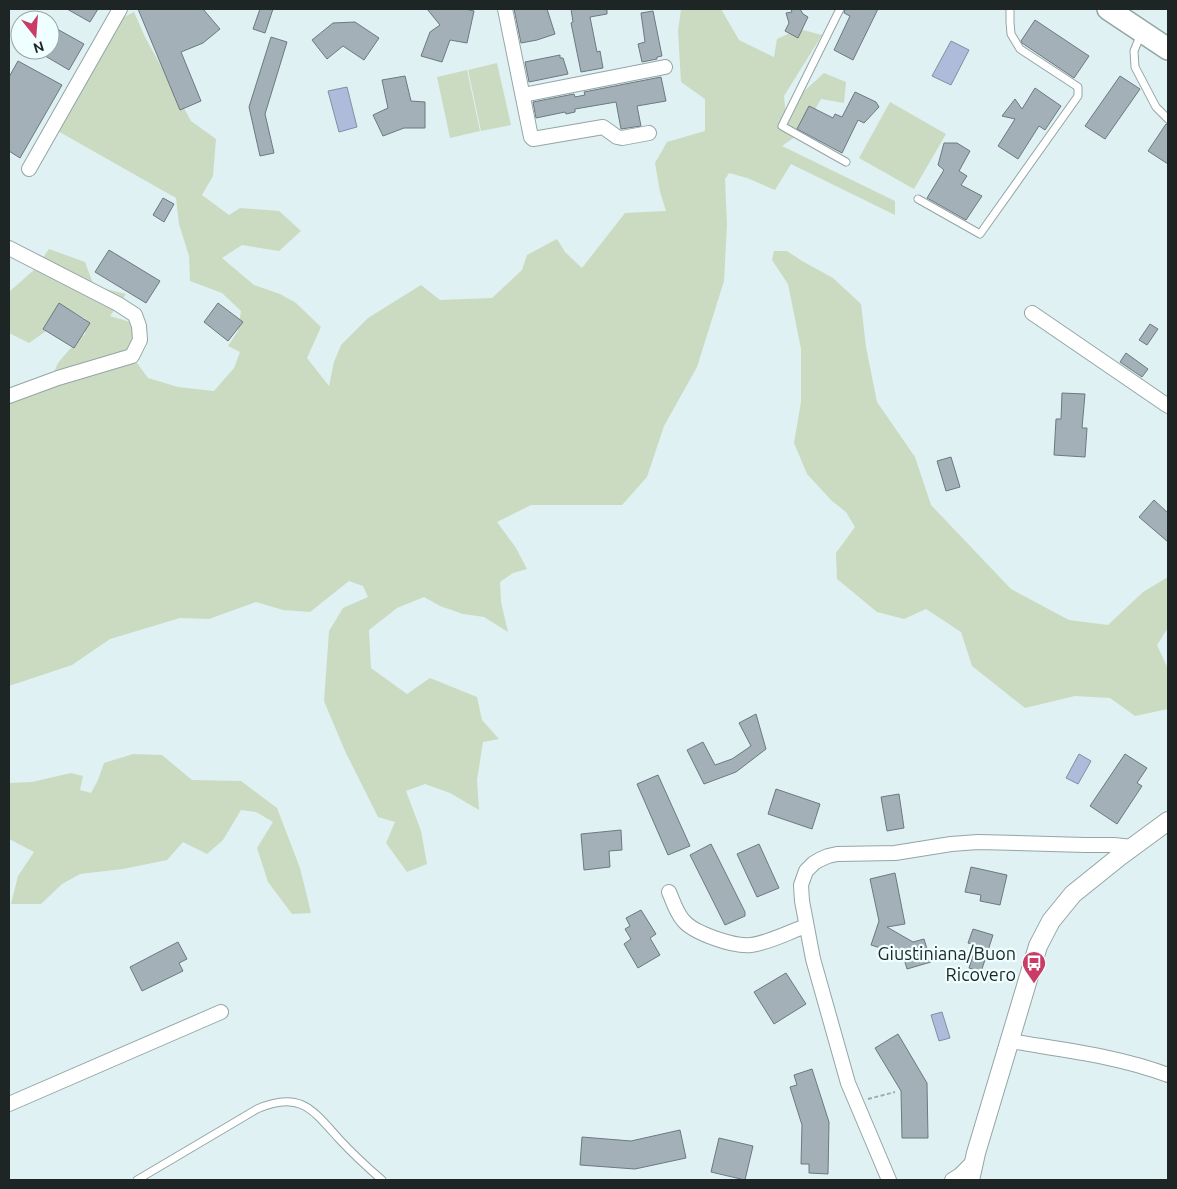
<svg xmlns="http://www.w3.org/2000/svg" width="1177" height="1189" font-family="Ubuntu,sans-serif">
<rect width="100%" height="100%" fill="#dff1f2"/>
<path fill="#cbdbc1" d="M681 9H721L739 40 774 57 777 39 799 29 822 35 784 96 786 117 791 103 824 73 846 82 844 103 821 99 803 131 782 146 895 201V215L791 164 775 190 747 178 729 173 725 179 727 224 724 281 697 367 664 426 647 477 622 505H531L497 522 516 548 527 569 513 573 500 582 501 602 508 632 484 617 463 614 440 606 424 597 397 608 369 630 371 668 407 694 430 678 477 697 482 720 499 739 483 742 477 780 479 810 450 793 425 784 406 791 421 831 427 864 407 872 386 843 395 822 378 817 345 751 324 701 329 631 343 608 368 597 363 586 349 581 310 612 283 610 256 602 209 619 180 618 110 639 72 665 9 686V396L50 381 58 363 69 350 85 334 86 319 64 307 55 325 29 343 9 333V292L35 269 49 249 85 262 94 286 126 294 110 316 140 325 132 356 148 378 178 387 214 391 234 368 240 352 228 346 238 331 241 311 222 293 190 281 189 256 179 224 176 198 56 130 118 20 134 12 145 37 191 121 216 139 213 176 202 195 229 215 240 208 279 211 301 231 279 251 242 245 222 258 254 285 280 294 296 303 321 327 307 358 329 386 334 362 341 345 368 318 421 285 440 300 492 298 522 270 527 255 557 239 565 252 582 268 625 213 666 211 660 192 655 163 667 142 705 131V99L681 82 678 31Z
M497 63 511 125 481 131 468 70Z
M467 70 480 131 450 138 437 77Z
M890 102 946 134 914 189 859 158Z
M774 251H787L802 261 833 278 861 304 866 347 877 402 915 457 931 505 1011 589 1069 620 1108 625 1143 592 1168 577V628L1157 645 1168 669V709L1135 716 1110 698 1075 696 1025 708 972 666 961 632 926 609 904 619 877 612 837 579 836 553 855 527 846 512 832 501 807 474 794 443 801 402V349L788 284 772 260Z
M133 754 162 755 192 780 241 781 277 808 300 868 311 913 292 914 268 882 257 848 273 822 256 812 241 810 223 840 207 854 183 842 167 860 123 869 80 874 62 884 41 904H11L18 876 34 852 9 839V783L32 782 71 773 83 776 80 790 91 793 98 780 104 763Z"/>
<path fill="#aebbdb" stroke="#838ea4" d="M951 41 969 50 951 85 932 76Z
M347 87 357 127 339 132 328 91Z
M1079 754 1091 761 1078 784 1066 778Z
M942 1012 950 1038 939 1041 931 1015Z"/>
<path fill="#a3b0b8" stroke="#6c7980" d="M67 9H98L90 22Z
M138 9H203L220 29 203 43 181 52 201 101 180 110Z
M260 9H273L265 33 253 29Z
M427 9H465L474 11 467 43 450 40 442 62 421 56 430 32 440 25Z
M514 9H547L555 34 537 40 521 43Z
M571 9H607V14L590 17 597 52 600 51 603 68 581 72 571 23 573 22Z
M791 9H800L803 14 808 17 798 38 785 31 789 23 786 13 792 12Z
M845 9H878L853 60 834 50 850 16 844 13Z
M653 11 662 56 657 57V59L642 62 638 44 645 42 641 13Z
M1035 20 1089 56 1074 78 1022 43 1021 41Z
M355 22 379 38 364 60 343 46 327 59 312 40 333 23Z
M50 25 84 44 69 70 35 50H50Z
M271 37 287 42 265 114 274 153 260 156 249 107Z
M560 55V58H563L568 74 529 82 525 62Z
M18 61 62 85 20 158 9 151V77Z
M405 76 411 101 425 102V128H404L383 136 373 115 388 108 382 80Z
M1120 76 1140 89 1105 139 1085 126Z
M661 77 666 101 637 106 641 126 621 129 616 102 575 109V112L566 114 565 112 536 118 533 102 574 94 575 97 585 95 584 92Z
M1035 88 1061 106 1045 130 1039 126 1018 159 998 146 1015 119 1002 116 1015 99 1022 109Z
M855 92 876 102 879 107 864 123 858 120 842 153 797 129 809 106 833 118 835 114 842 117Z
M1166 124H1168V164L1148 151Z
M944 143H957L970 151 959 171 967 176 961 185 982 196 966 220 927 198 944 170 938 165Z
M163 198 174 204 164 222 153 215Z
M109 250 160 281 146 303 95 272Z
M59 303 90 323 74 348 43 329Z
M218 303 243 322 228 341 204 322Z
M1150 324 1158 329 1147 345 1139 340Z
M1126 353 1148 369 1142 377 1120 362Z
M1062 393 1085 394 1082 428H1087L1085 457 1054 455 1056 419H1061Z
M951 457 960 487 946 491 937 461Z
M1154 500 1168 513V542L1139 517Z
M756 714 766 749 736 772 704 784 687 750 703 742 715 765 732 759 751 746 739 723Z
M1125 754 1147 768 1137 783 1142 786 1117 824 1090 806Z
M658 775 690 846 668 855 637 784Z
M776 789 820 804 812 829 768 814Z
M899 794 904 828 887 831 881 797Z
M621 830 622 850 609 851 610 867 584 870 581 834Z
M711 844 745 912V916L725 925 690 855Z
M759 844 779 888 757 897 737 854Z
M971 867 1007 875 1000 905 980 901 981 895 965 892Z
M895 873 905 924 887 927 913 942 924 939 931 962 907 969 903 955 871 945 879 921 870 879Z
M641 910 656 934 650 938 660 955 638 968 624 944 631 939 625 929 630 926 626 918Z
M973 929 993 935 981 972 969 968 973 955 968 954 972 944 968 943Z
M178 942 187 959 179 963 183 971 142 991 130 967Z
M786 973 806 1004 774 1024 754 992Z
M898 1034 927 1083 928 1138H902L901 1091 875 1048Z
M812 1069 829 1122 828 1174 809 1173V1164H801L802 1125 790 1087 797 1085 794 1075Z
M680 1130 686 1158 635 1169 580 1165 582 1137 631 1141Z
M719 1138 753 1146 745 1180 711 1172Z"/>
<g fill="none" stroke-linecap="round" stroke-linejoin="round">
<g stroke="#94a5a6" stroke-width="9">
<path id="service" d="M840 9 782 126 846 162
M1141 34 1134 51 1135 67 1156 107 1168 119
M918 199 980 234 1078 96V87L1020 49 1011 34 1010 22V9
M137 1180 257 1109C300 1090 313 1110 339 1139 353 1154 367 1167 382 1180"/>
</g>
<g stroke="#94a5a6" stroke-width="16">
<path id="minor" d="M505 9 531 137 533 139 603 127 617 137 622 138 649 133
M523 95 665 67
M29 169 120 9
M9 248 118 304 135 315 139 326 140 340 132 356 58 378 9 396
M1032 313 1168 406
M669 892C673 901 676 912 683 920 693 933 734 947 751 945 768 943 789 932 806 926
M1010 1041C1063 1050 1118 1056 1168 1075
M9 1104 221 1012
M889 1180 848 1083 813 959 802 901 801 885 806 871 814 863 819 860 828 856 837 854 895 853 951 844 978 842 1085 845H1114L1132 847
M952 1180 960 1175 973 1162"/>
</g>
<g stroke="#94a5a6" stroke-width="20">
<path id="tertiary" d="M970 1180 976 1153 1038 946 1051 921 1073 894 1119 857 1168 821"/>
</g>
<g stroke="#94a5a6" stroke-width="24">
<path id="primary" d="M1108 9 1168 49"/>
</g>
<path stroke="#9dacac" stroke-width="2" stroke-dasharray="4 2.5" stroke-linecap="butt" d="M868 1099 895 1092"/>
<use href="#service" stroke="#fff" stroke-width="7"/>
<use href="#minor" stroke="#fff" stroke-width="14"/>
<use href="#tertiary" stroke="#fff" stroke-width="18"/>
<use href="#primary" stroke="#fff" stroke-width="21"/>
</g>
<defs>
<g id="bus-pin" transform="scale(1.25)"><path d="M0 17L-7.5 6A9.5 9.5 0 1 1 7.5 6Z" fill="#ca3c66" stroke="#effefe"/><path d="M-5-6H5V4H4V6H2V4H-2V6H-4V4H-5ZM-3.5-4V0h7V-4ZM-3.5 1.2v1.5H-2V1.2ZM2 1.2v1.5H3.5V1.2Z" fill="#fff"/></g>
</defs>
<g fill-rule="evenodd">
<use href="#bus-pin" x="1034" y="963"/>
</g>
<g text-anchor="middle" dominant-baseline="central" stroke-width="4.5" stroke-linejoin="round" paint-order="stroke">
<g font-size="18" fill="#1e2525" stroke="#effefe" text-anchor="end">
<text x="1016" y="953">Giustiniana/Buon<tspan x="1016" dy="21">Ricovero</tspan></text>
</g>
</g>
<rect width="1177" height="1189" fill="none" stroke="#1e2525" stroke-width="20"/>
<g transform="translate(35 35) rotate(163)"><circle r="24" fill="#effefe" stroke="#9ba7a7"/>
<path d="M0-4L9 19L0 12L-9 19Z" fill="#ca3c66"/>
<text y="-8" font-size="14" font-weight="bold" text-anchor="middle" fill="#1e2525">N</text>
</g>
</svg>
